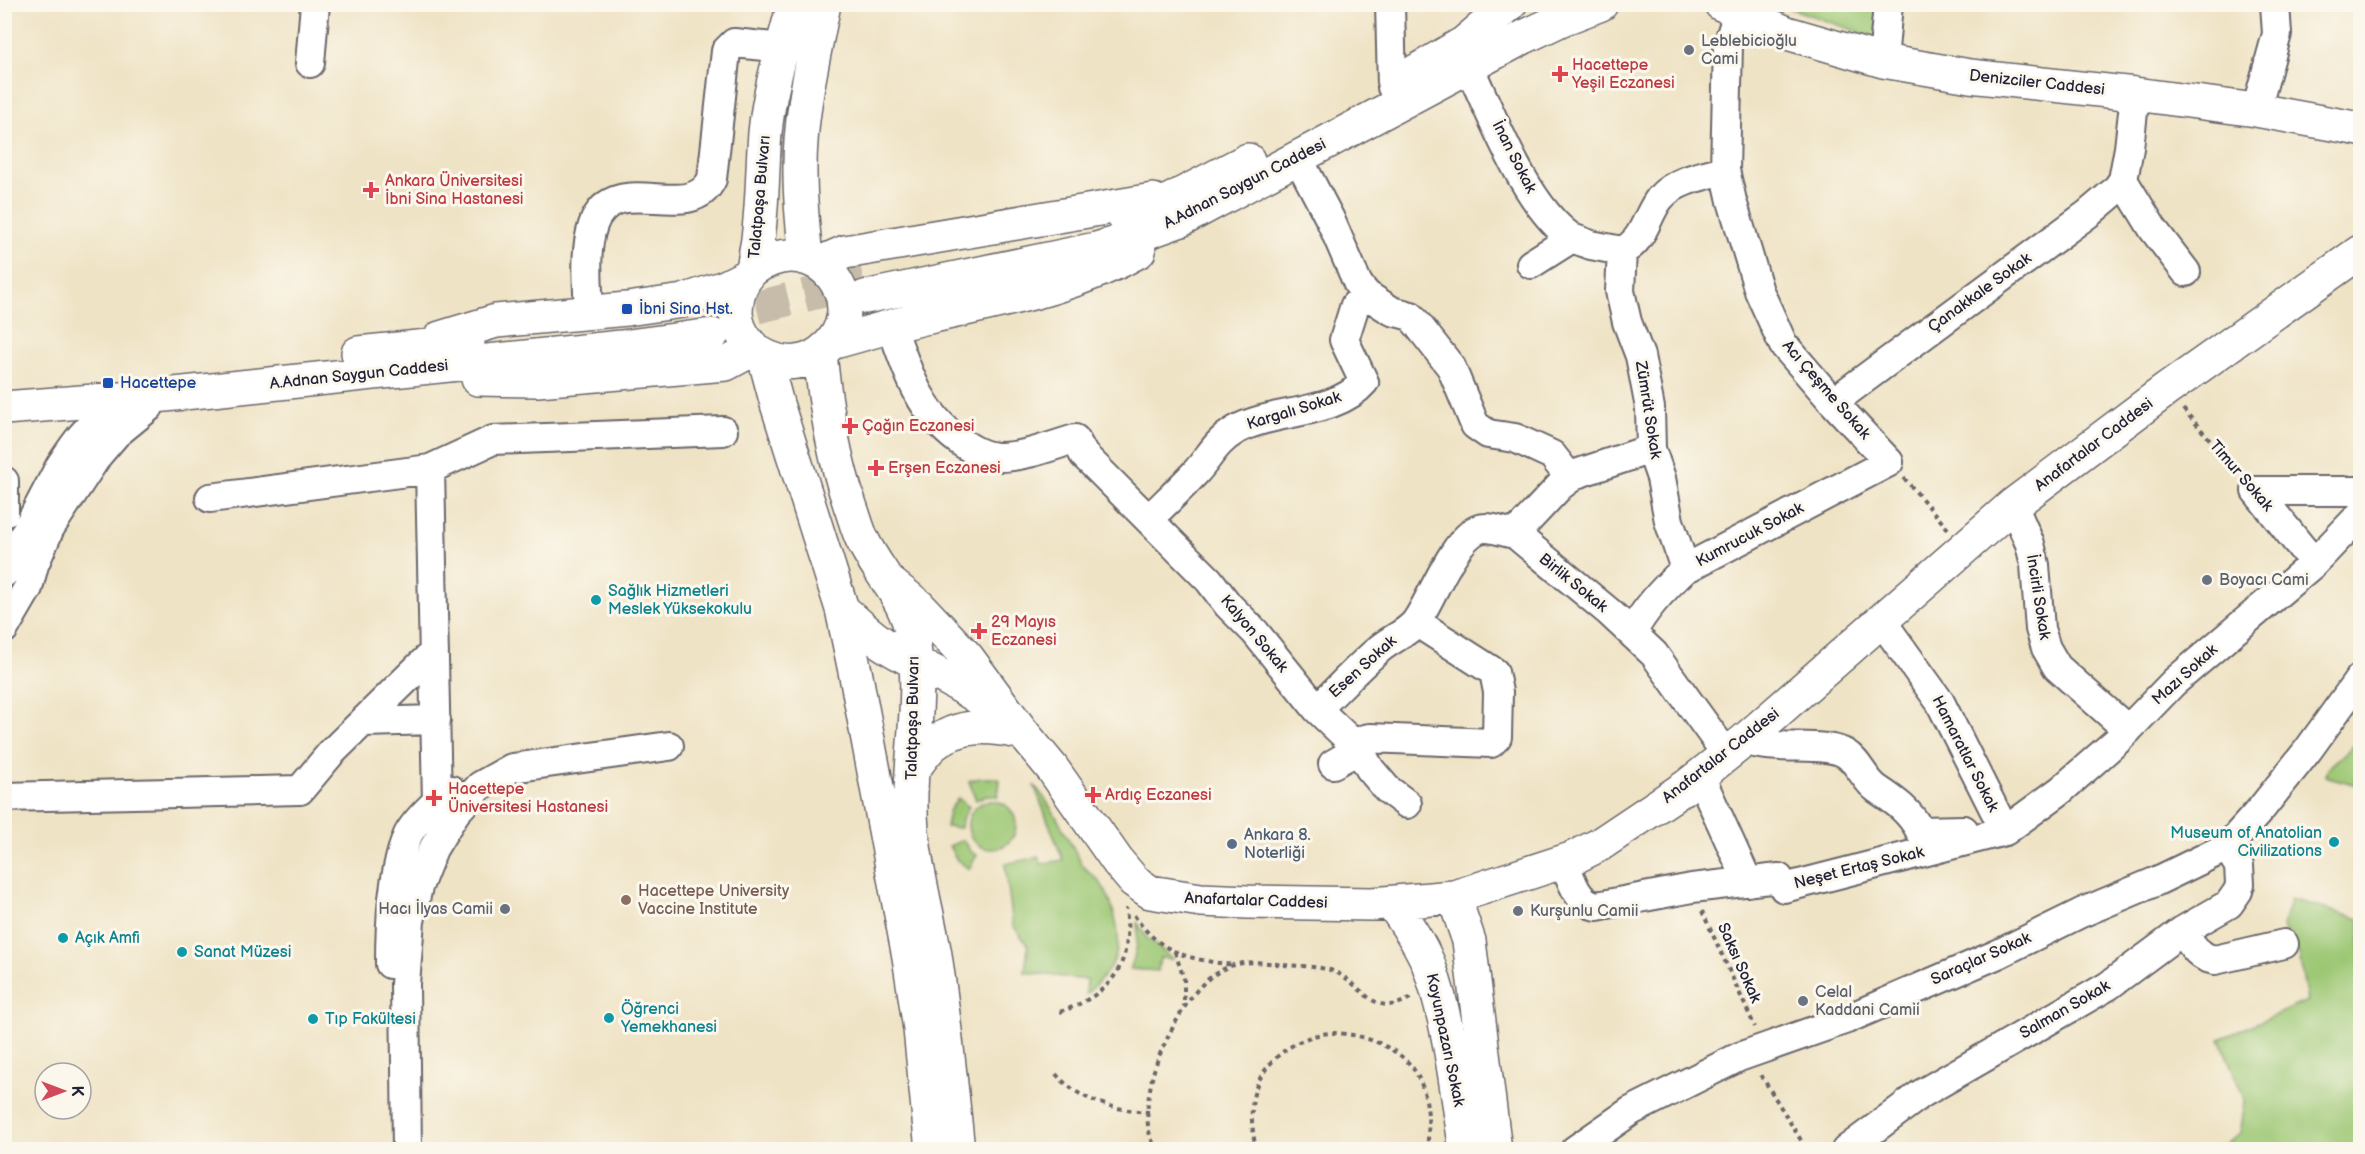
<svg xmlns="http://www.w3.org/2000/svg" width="2365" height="1154" font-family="'Balsamiq Sans',sans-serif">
<rect width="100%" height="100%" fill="#fbf7ec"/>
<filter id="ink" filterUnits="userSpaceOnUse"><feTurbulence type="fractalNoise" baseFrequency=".0167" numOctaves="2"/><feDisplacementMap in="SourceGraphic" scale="12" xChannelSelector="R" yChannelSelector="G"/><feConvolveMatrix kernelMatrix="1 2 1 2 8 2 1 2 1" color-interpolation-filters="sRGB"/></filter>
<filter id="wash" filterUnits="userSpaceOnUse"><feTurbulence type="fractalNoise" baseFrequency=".008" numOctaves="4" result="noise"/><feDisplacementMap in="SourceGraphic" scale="24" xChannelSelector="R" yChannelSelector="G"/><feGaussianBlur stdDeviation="1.35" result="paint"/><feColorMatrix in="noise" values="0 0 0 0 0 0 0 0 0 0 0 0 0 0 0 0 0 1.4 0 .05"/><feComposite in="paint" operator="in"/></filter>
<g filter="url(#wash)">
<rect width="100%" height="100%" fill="#efe3c5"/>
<path fill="#9cc773" stroke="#5f7457" stroke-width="1.5" d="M1781 5H1879L1878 39Z
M2360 740V786L2325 776 2327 769Z
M980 778H996L1000 780 998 796H986L976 800 969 781Z
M1034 785C1055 809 1066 836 1082 864 1087 872 1096 876 1101 884 1108 893 1111 903 1114 914 1125 951 1114 969 1086 994L1087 980 1025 972 1028 946 1013 925 1005 864 1038 857 1041 864 1063 860Z
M958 798 969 807 962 819 961 828 946 827 949 811Z
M968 825a24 24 0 1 1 48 0a24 24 0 1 1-48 0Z
M963 840 971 852 977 855 969 869 957 860 949 846Z
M2291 899 2360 919V1149L2216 1150 2240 1134 2245 1101 2220 1039 2307 1001 2299 954 2282 927Z
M1137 922 1147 938 1173 959 1160 958 1158 971 1130 969C1137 953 1139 939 1137 922Z"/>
</g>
<g filter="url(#ink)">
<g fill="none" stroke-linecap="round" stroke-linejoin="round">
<path stroke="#c6bca9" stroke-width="33" stroke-dasharray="33 16" stroke-linecap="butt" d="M709 319 864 281"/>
<g stroke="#6a666b" stroke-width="32">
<path id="minor" d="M1390 4 1392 87
M1883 61 1888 4
M310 63 315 4
M1469 67C1493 117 1526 207 1572 238
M2135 94 2129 148 2123 180 2153 229 2186 272
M2256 110 2277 34 2275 4
M1298 158 1330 219 1358 284 1367 295 1384 306 1392 311 1411 316 1451 367 1475 425 1488 434 1515 438 1552 455 1570 478
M1622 251 1620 291 1627 322 1640 356 1650 408 1651 449 1661 478 1669 521 1685 569
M1622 251C1644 241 1646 216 1660 198 1674 181 1704 175 1725 170
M1531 264 1572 238 1591 245 1622 251
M589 312C588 285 584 251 593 225 614 167 690 226 712 179L726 51 734 43 783 48
M892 327C907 370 919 411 958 440 969 448 984 457 999 457 1025 457 1051 446 1075 439L1084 455 1209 580 1228 605 1255 632 1317 709 1359 749 1370 769 1387 789 1407 804
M1833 402 2089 213 2116 190 2123 180
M4 481V513
M2256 491H2360
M2256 491 2314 563
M210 498 430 469
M2013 505 2030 544 2035 565 2040 629 2046 648 2057 667 2128 730
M1149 519C1164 504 1180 489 1195 473 1211 456 1214 443 1236 430 1273 409 1335 416 1364 382L1344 340 1355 305 1367 295
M1515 534 1609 612 1654 654 1727 755
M4 573 60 466C72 448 86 426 105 415 114 409 126 406 136 401
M1881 620 1940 702 2005 831
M4 629 28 588 34 565 50 528 98 455 116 434 149 407
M1632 633C1645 608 1664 588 1685 569L1889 462 1833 402 1783 344 1759 291 1732 201 1725 170 1728 45 1738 12
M1317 709C1337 690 1356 669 1377 651 1388 640 1409 633 1417 620 1432 598 1454 538 1479 529 1491 525 1504 533 1515 534L1560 486 1576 474 1651 449
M363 722 436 720
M1745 740C1775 752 1826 741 1846 754 1859 762 1864 780 1877 789 1895 801 1910 811 1920 831L1964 830
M1333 764 1359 749 1365 739 1370 738 1491 743 1497 737 1498 692 1494 672 1416 622
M1700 776 1748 882
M4 797 300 790 331 753 434 652
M437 802 430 469 493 440 723 431
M1564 861C1571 878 1576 903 1597 906L1692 888 1779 878 1784 888 2005 831 2061 790 2118 740 2174 682 2314 563 2360 515
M2182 931C2191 944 2199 958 2215 960L2284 944
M390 964C390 924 392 875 407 837 412 824 439 798 451 790
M407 1150 405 984 410 921 418 887 433 849 444 831 456 812 480 786 512 768 669 746
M1575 1150 1631 1111 1739 1057 1847 1019 1998 954 2081 913 2157 881 2227 847 2261 809 2308 750 2360 678
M1846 1150 1921 1094 2108 986 2182 931 2229 904 2238 891 2240 884 2239 866 2227 847"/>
</g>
<g stroke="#6a666b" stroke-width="36">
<path id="major" d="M1721 4 1787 33 1883 61 1970 76 2135 94 2256 110 2360 129
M1413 73 1464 43 1510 4
M1126 223 1248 160
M806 257C803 229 800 202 800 174 799 117 813 60 824 4
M820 263 845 252 1153 200
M752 270C819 222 878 310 821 352 789 377 740 354 736 314 736 302 738 289 745 279 748 275 751 272 753 268 755 261 755 253 757 246 763 208 762 170 765 133 769 89 783 47 794 4
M865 297 1096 249 1120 242 1181 220 1524 37 1562 19 1601 4
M440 338 496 321 627 309 683 301 725 287 747 276
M831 343C864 334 896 324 929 317 1003 300 1072 289 1139 251
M358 353 468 342
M820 353C825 405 833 455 850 505 854 516 857 528 862 539 876 569 901 593 910 626 927 692 906 763 912 830 916 872 928 914 935 955 945 1020 951 1085 958 1150
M764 356 777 404 842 609 856 676 909 957 920 1029 932 1150
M478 379 537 380 726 364 754 349
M4 408 146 397 621 347 712 335
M889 582 919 606 967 657 1023 733 1052 768 1118 862 1134 881 1150 892 1201 900 1248 902 1372 904 1454 897 1571 859 1599 845 1687 786 1745 740 2013 505 2166 390 2360 252
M842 609C856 622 869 635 885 645 923 669 960 681 996 711
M912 771C918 763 925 752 933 745 959 722 992 726 1023 733
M1454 897 1469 941 1495 1150
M1392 903C1405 922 1419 941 1428 963 1450 1022 1456 1088 1466 1150"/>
</g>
<path stroke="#6a666b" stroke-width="4" stroke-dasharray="4.5 4.5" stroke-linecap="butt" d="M2183 409 2241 475
M1904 478 1948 529
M1702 911 1755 1027
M1134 915C1160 954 1189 959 1233 965
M1175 952 1184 979V1006
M1060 1012C1113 993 1133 965 1126 908
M1056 1074C1079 1101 1115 1110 1149 1112
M1761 1075 1807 1150
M1159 1150C1143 1136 1147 1103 1151 1084 1154 1064 1163 1047 1172 1029 1186 1003 1203 974 1234 965 1250 960 1268 963 1284 965 1298 966 1316 966 1330 970 1364 981 1370 1022 1412 997
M1256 1150C1253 1133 1250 1116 1253 1099 1258 1064 1297 1034 1332 1033 1349 1033 1365 1037 1381 1044 1395 1051 1408 1059 1416 1073 1429 1095 1430 1125 1427 1150"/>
<use href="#minor" stroke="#fff" stroke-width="28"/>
<use href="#major" stroke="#fff" stroke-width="33"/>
</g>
</g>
<g fill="#6b7280" stroke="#fbf7ec" stroke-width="2">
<circle cx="1689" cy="50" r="6"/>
<circle cx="2207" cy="580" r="6"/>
<circle cx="505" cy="909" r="6"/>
<circle cx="1518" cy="911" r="6"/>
<circle cx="1803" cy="1001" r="6"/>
</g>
<g fill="#e0444e" stroke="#fbf7ec" stroke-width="2">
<path d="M1557 65h6v6h6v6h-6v6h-6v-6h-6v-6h6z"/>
<path d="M368 181h6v6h6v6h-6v6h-6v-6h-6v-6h6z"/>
<path d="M847 417h6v6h6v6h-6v6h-6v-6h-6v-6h6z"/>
<path d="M873 459h6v6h6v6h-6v6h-6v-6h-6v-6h6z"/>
<path d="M976 622h6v6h6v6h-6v6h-6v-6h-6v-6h6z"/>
<path d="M1090 786h6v6h6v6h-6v6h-6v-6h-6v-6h6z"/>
<path d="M431 789h6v6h6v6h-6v6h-6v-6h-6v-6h6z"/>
</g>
<g fill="#1a4fb4" stroke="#fbf7ec" stroke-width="2">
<rect x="621" y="303" width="12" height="12" rx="3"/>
<rect x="102" y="377" width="12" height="12" rx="3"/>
</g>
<g fill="#0f9aa8" stroke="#fbf7ec" stroke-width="2">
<circle cx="596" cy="600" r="6"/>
<circle cx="2334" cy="842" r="6"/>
<circle cx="63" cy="938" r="6"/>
<circle cx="182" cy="952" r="6"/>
<circle cx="609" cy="1018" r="6"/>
<circle cx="313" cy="1019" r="6"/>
</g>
<circle fill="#5c6f8a" stroke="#fbf7ec" stroke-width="2" cx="1232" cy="844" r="6"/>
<circle fill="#8d6e63" stroke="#fbf7ec" stroke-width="2" cx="626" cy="900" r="6"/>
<g text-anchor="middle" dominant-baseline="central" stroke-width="6" stroke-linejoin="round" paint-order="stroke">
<g font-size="16" fill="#5b616d" stroke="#fbf7ec" text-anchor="start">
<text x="1701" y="41">Leblebicioğlu<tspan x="1701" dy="18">Cami</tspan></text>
<text x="2219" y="580">Boyacı Cami</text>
<text x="493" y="909" text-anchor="end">Hacı İlyas Camii</text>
<text x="1530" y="911">Kurşunlu Camii</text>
<text x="1815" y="992">Celal<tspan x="1815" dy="18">Kaddani Camii</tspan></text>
</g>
<g font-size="16" fill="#be3a42" stroke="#fbf7ec" text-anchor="start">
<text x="1572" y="65">Hacettepe<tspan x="1572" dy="18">Yeşil Eczanesi</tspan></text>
<text x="385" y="181">Ankara Üniversitesi<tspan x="385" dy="18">İbni Sina Hastanesi</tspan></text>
<text x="862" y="426">Çağın Eczanesi</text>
<text x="888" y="468">Erşen Eczanesi</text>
<text x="991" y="622">29 Mayıs<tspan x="991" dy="18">Eczanesi</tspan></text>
<text x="448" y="789">Hacettepe<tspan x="448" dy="18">Üniversitesi Hastanesi</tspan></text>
<text x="1105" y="795">Ardıç Eczanesi</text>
</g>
<g font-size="16" fill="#22223b" stroke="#fbf7ec">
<text transform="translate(2037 83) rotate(6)">Denizciler Caddesi</text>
<text transform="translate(1514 157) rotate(63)">İnan Sokak</text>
<text transform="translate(1245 184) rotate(-27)">A.Adnan Saygun Caddesi</text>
<text transform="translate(760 197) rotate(-85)">Talatpaşa Bulvarı</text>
<text transform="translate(1980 293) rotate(-36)">Çanakkale Sokak</text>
<text transform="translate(359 375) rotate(-6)">A.Adnan Saygun Caddesi</text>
<text transform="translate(1826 390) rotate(49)">Acı Çeşme Sokak</text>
<text transform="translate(1648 410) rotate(81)">Zümrüt Sokak</text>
<text transform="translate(1294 411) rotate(-17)">Kargalı Sokak</text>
<text transform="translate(2094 445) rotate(-37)">Anafartalar Caddesi</text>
<text transform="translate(2241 476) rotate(49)">Timur Sokak</text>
<text transform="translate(1750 535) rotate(-28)">Kumrucuk Sokak</text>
<text transform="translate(1573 583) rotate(39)">Birlik Sokak</text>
<text transform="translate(2038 597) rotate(81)">İncirli Sokak</text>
<text transform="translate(1254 634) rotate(50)">Kalyon Sokak</text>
<text transform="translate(1363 667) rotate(-42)">Esen Sokak</text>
<text transform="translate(2185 675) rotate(-42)">Mazı Sokak</text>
<text transform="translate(913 718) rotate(-89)">Talatpaşa Bulvarı</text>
<text transform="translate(1965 754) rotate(63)">Hamaratlar Sokak</text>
<text transform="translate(1721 756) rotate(-38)">Anafartalar Caddesi</text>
<text transform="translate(1859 868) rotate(-14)">Neşet Ertaş Sokak</text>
<text transform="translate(1256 901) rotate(2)">Anafartalar Caddesi</text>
<text transform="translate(1981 959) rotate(-24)">Saraçlar Sokak</text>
<text transform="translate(1739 963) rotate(66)">Saksı Sokak</text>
<text transform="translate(2065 1010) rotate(-30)">Salman Sokak</text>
<text transform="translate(1445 1040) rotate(78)">Koyunpazarı Sokak</text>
</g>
<g font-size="16" fill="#164399" stroke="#fbf7ec" text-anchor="start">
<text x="639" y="309">İbni Sina Hst.</text>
<text x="120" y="383">Hacettepe</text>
</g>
<g font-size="16" fill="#0d838f" stroke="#fbf7ec" text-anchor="start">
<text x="608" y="591">Sağlık Hizmetleri<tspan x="608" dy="18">Meslek Yüksekokulu</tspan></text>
<text x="2322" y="833" text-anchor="end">Museum of Anatolian<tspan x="2322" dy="18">Civilizations</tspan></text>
<text x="75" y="938">Açık Amfi</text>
<text x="194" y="952">Sanat Müzesi</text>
<text x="621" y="1009">Öğrenci<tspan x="621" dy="18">Yemekhanesi</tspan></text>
<text x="325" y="1019">Tıp Fakültesi</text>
</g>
<g font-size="16" fill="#4e5e75" stroke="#fbf7ec" text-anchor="start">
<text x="1244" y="835">Ankara 8.<tspan x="1244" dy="18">Noterliği</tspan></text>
</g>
<g font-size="16" fill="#785e54" stroke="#fbf7ec" text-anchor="start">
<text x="638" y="891">Hacettepe University<tspan x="638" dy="18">Vaccine Institute</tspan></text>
</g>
</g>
<rect width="2365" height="1154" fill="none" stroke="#fbf7ec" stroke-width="24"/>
<g transform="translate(63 1091) rotate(90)"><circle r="28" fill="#fbf7ec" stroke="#a4a2a5" stroke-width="1.5"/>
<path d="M0-4.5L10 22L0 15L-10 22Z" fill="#d1495b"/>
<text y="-9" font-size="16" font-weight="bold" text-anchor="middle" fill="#22223b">K</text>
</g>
</svg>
